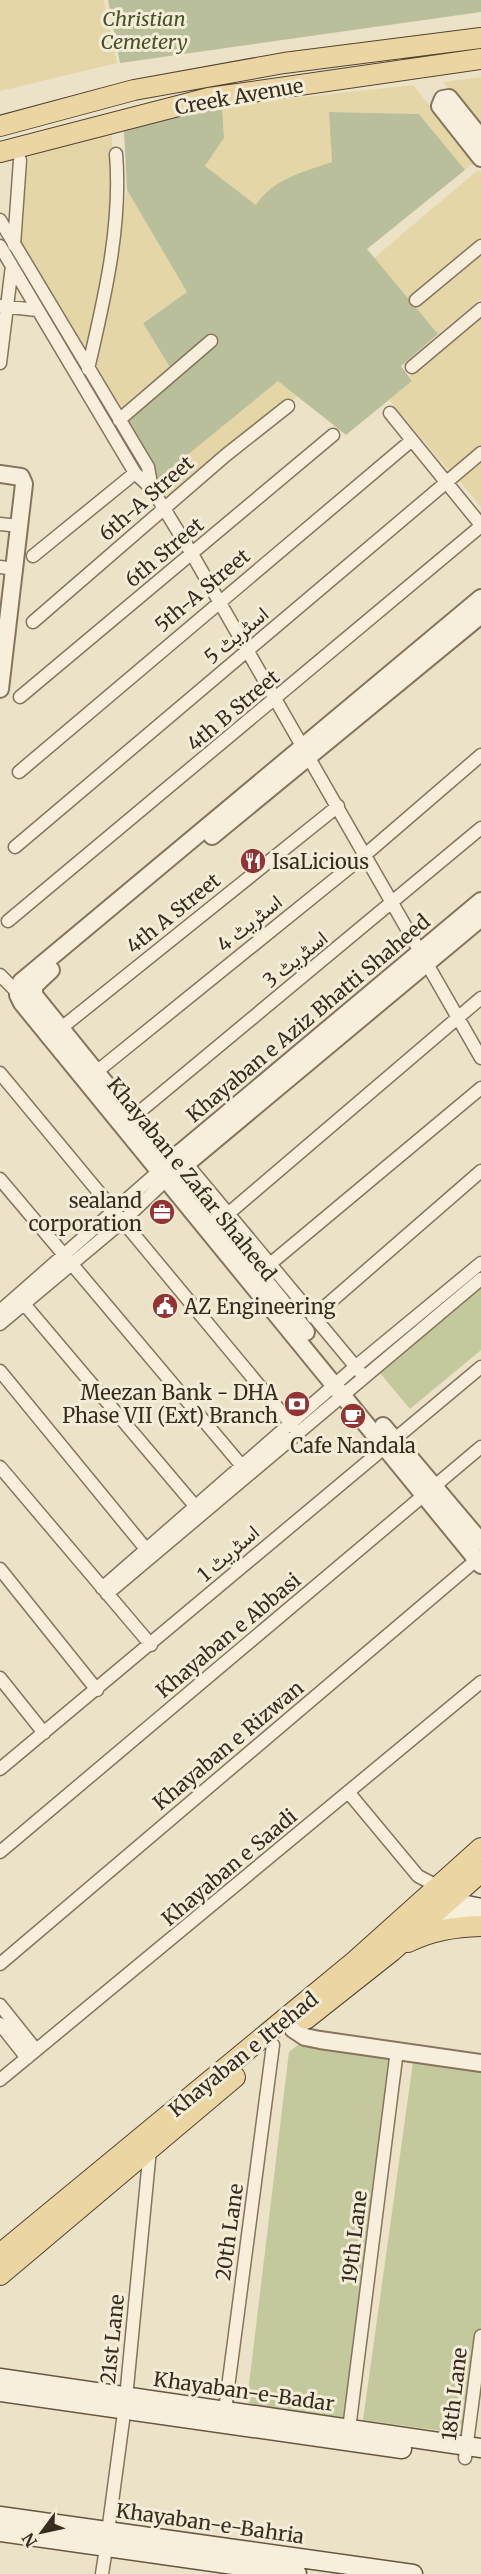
<svg xmlns="http://www.w3.org/2000/svg" width="481" height="2574" font-family="Merriweather,Vazirmatn,serif">
<rect width="100%" height="100%" fill="#ebe2c8"/>
<path fill="#c3c99c" d="M481 1288V1350L410 1409 380 1373Z
M299 2044 390 2058 346 2415 341 2420 252 2406 247 2401 289 2052Z
M414 2055 481 2065V2326L464 2434 363 2420Z"/>
<path fill="#e5d6a8" d="M0 0H104L117 63 0 91Z
M481 77V128L443 82Z
M413 85 475 162 465 170 419 114 330 112 332 162 256 205 205 166 224 138 222 106Z
M112 131V231L86 353 18 245 29 152Z
M478 170 481 173V241L409 299 374 258Z
M127 190 187 292 143 322 171 369 123 414 95 366Z
M481 252V299L438 334 414 306Z
M481 316V446L450 472 389 400 412 381 409 376Z
M278 380 299 395 170 500 158 479Z
M481 461V507L458 479Z"/>
<path fill="#babf9b" d="M108 0H481V12L120 63Z
M222 106 224 138 205 166 256 205C273 179 303 172 332 162L329 112 419 114 465 170 367 249 438 334 401 366 412 381 346 435 278 381 158 479 125 420 214 342 209 334 171 369 143 323 187 292 127 190 124 131 153 122 159 116Z"/>
<g fill="none" stroke-linecap="round" stroke-linejoin="round">
<g stroke="#86745e" stroke-width="15">
<path id="minor" d="M0 220 148 467 152 489
M14 245 20 160
M0 246 135 473 152 489 192 554 481 1058
M416 300 481 246
M1 306 37 310
M0 363 12 266
M412 367 481 309
M88 369C104 300 122 226 116 154
M390 413 481 525
M119 420 211 341
M0 524 19 526
M33 556 135 473
M0 567 14 569
M33 622 226 455 288 406
M20 697 333 435
M19 772 412 440
M15 847 481 453
M8 921 481 526
M0 975 14 989 26 991
M60 1029 338 806
M0 1073 296 1430
M95 1073 366 854 481 755
M132 1118 481 828
M186 1163 360 1372
M0 1179 247 1472
M229 1213 481 998
M270 1264 481 1088
M25 1305 195 1506
M0 1311 158 1172
M313 1317 481 1171
M0 1324 123 1221 165 1181
M0 1371 146 1549
M0 1467 151 1645
M0 1569 97 1690
M102 1588 355 1367 481 1263
M107 1594 481 1279
M0 1678 44 1733
M0 1769 481 1367
M349 1793 418 1876 437 1886
M0 1852 481 1447
M0 1964 481 1556
M0 2005 36 2050
M0 2024 27 2058
M0 2080 481 1682
M224 2418 273 2045
M349 2429 397 2050
M465 2458 481 2336
M108 2532 126 2398 150 2149
M102 2574 106 2548"/>
</g>
<g stroke="#86745e" stroke-width="20">
<path id="tertiary" d="M481 138 449 98 443 99 440 106 481 158
M0 474 21 477 24 484 0 689
M481 598 21 982 18 995 22 1003 481 1565
M212 836 481 615
M51 970 34 986V995L306 1332
M161 1169 481 901
M168 1179 481 918
M383 1426 481 1542
M293 2029 305 2037 320 2040 481 2063"/>
</g>
<g stroke="#685641" stroke-width="21">
<path id="secondary" d="M441 1892 447 1901 481 1908
M428 1904 434 1912 481 1923
M0 2378 481 2448
M0 2392 402 2449
M0 2516 413 2574
M0 2532 297 2574"/>
</g>
<g stroke="#544332" stroke-width="22">
<path id="primary" d="M0 126 134 90 284 63 481 38
M0 152 209 98 481 59
M408 1942C432 1930 455 1927 481 1926
M306 2019 392 1951 481 1872
M0 2254 355 1961 481 1848
M0 2275 235 2077"/>
</g>
<use href="#minor" stroke="#f7efdb" stroke-width="12"/>
<use href="#tertiary" stroke="#f7efdb" stroke-width="16"/>
<use href="#secondary" stroke="#f7efdb" stroke-width="18"/>
<use href="#primary" stroke="#ebd6a3" stroke-width="20"/>
</g>
<defs>
<g id="restaurant-disc" transform="scale(1.35)"><circle r="9.5" fill="#913433" stroke="#f3ecd7"/><path d="M-5-6h1v4h1v-4h1v4h1v-4h1v5L-1.5 .5V6h-2V.5L-5-1ZM5-6V6H3V1.5H1.5Q1.5-4 5-6Z" fill="#fff"/></g>
<g id="office-disc" transform="scale(1.35)"><circle r="9.5" fill="#913433" stroke="#f3ecd7"/><path d="M-6-3h4V-5.5h4V-3h4V5H-6ZM-1-4.5V-3h2v-1.5ZM-6 0V1H6V0Z" fill="#fff"/></g>
<g id="civic-disc" transform="scale(1.35)"><circle r="9.5" fill="#913433" stroke="#f3ecd7"/><path d="M-.6-6.5H3V-4.5H.6V-3L4-1V1h2V6H-6V1h2V-1L-.6-3ZM-1.2 2.5V6h2.4V2.5Z" fill="#fff"/></g>
<g id="bank-disc" transform="scale(1.35)"><circle r="9.5" fill="#913433" stroke="#f3ecd7"/><path d="M-6-4H6V4H-6ZM0-2.3a2.3 2.3 0 1 0 0 4.6a2.3 2.3 0 1 0 0-4.6Z" fill="#fff"/></g>
<g id="cafe-disc" transform="scale(1.35)"><circle r="9.5" fill="#913433" stroke="#f3ecd7"/><path d="M-5.5-4.5H6V0H3Q3 3.5 0 3.5H-2.5Q-5.5 3.5-5.5 0ZM3-3.2v2h1.7v-2ZM-6 4.5H4V6H-6Z" fill="#fff"/></g>
</defs>
<g fill-rule="evenodd">
<use href="#restaurant-disc" x="253" y="861"/>
<use href="#office-disc" x="162" y="1212"/>
<use href="#civic-disc" x="165" y="1306"/>
<use href="#bank-disc" x="297" y="1404"/>
<use href="#cafe-disc" x="353" y="1416"/>
</g>
<g text-anchor="middle" dominant-baseline="central" stroke-width="6" stroke-linejoin="round" paint-order="stroke">
<g font-size="20" font-style="italic" fill="#475229" stroke="#f3ecd7">
<text x="144" y="18">Christian<tspan x="144" dy="23">Cemetery</tspan></text>
</g>
<g font-size="20" fill="#382c21" stroke="#f3ecd7">
<text transform="translate(239 96) rotate(-10)">Creek Avenue</text>
<text transform="translate(146 498) rotate(-41)">6th-A Street</text>
<text transform="translate(164 552) rotate(-40)">6th Street</text>
<text transform="translate(202 590) rotate(-40)">5th-A Street</text>
<text transform="translate(236 635) rotate(-40)">اسٹریٹ 5</text>
<text transform="translate(233 710) rotate(-40)">4th B Street</text>
<text transform="translate(173 913) rotate(-39)">4th A Street</text>
<text transform="translate(249 923) rotate(-39)">اسٹریٹ 4</text>
<text transform="translate(295 959) rotate(-39)">اسٹریٹ 3</text>
<text transform="translate(308 1018) rotate(-40)">Khayaban e Aziz Bhatti Shaheed</text>
<text transform="translate(192 1179) rotate(51)">Khayaban e Zafar Shaheed</text>
<text transform="translate(228 1553) rotate(-41)">اسٹریٹ 1</text>
<text transform="translate(228 1635) rotate(-40)">Khayaban e Abbasi</text>
<text transform="translate(228 1745) rotate(-40)">Khayaban e Rizwan</text>
<text transform="translate(229 1867) rotate(-40)">Khayaban e Saadi</text>
<text transform="translate(243 2054) rotate(-39)">Khayaban e Ittehad</text>
<text transform="translate(229 2232) rotate(-82)">20th Lane</text>
<text transform="translate(354 2237) rotate(-83)">19th Lane</text>
<text transform="translate(112 2339) rotate(-84)">21st Lane</text>
<text transform="translate(244 2391) rotate(8)">Khayaban-e-Badar</text>
<text transform="translate(454 2394) rotate(-83)">18th Lane</text>
<text transform="translate(210 2523) rotate(8)">Khayaban-e-Bahria</text>
</g>
<g font-size="20" fill="#382c21" stroke="#f3ecd7" text-anchor="start">
<text x="272" y="861">IsaLicious</text>
<text x="142" y="1200" text-anchor="end">sealand<tspan x="142" dy="23">corporation</tspan></text>
<text x="184" y="1306">AZ Engineering</text>
<text x="278" y="1392" text-anchor="end">Meezan Bank - DHA<tspan x="278" dy="23">Phase VII (Ext) Branch</tspan></text>
<text x="353" y="1445" text-anchor="middle">Cafe Nandala</text>
</g>
</g>
<g transform="translate(42 2532) rotate(237)" stroke="#f3ecd7" stroke-width="4.5" paint-order="stroke">
<path d="M0-4.5L10 22L0 15L-10 22Z" fill="#382c21"/>
<text y="-9" font-size="16" font-weight="bold" text-anchor="middle" fill="#382c21">N</text>
</g>
</svg>
